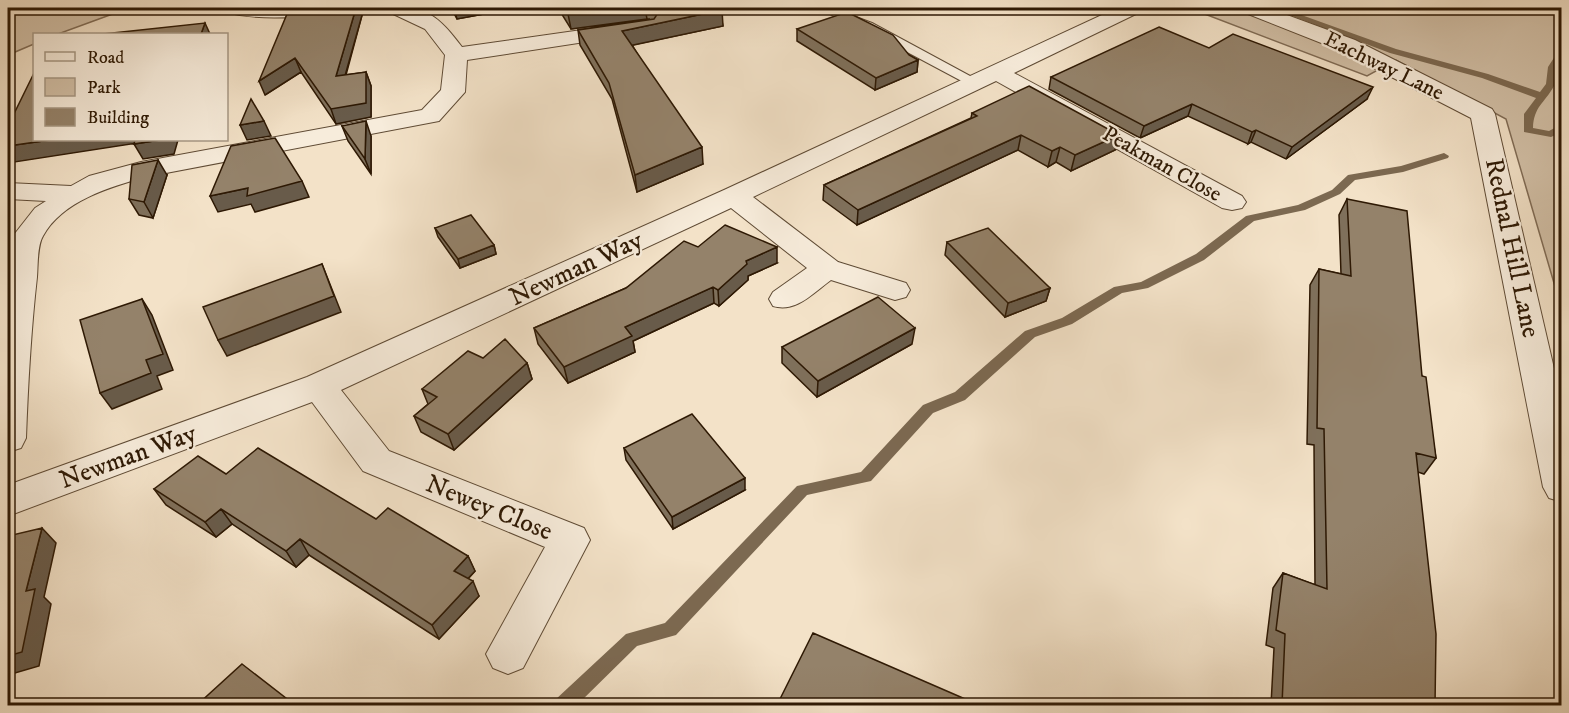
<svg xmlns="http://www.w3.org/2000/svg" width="1569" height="713" font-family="'IM FELL DW Pica',serif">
<rect width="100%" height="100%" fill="#f3e2c8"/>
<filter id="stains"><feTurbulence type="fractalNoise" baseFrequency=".00333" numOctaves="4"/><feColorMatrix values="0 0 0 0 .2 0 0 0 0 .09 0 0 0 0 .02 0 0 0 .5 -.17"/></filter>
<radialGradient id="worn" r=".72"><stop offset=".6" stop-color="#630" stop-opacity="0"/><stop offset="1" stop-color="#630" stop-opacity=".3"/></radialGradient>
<path fill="#d2c0a7" stroke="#806c56" stroke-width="1.5" d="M8 8H129L58 34H34V44L8 55Z
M1189 8H1561V307L1506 119 1396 60 1367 76Z"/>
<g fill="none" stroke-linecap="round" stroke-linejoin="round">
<path fill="#7c6951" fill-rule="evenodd" d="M1271 8H1282L1396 49 1488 74 1540 92 1546 84 1548 67 1559 50 1562 49C1562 56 1557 81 1554 86 1544 104 1534 106 1533 128L1549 131 1562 124V132L1551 137 1524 132V114L1536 98 1482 78 1390 53Z
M1444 153 1449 156 1448 158 1403 172 1355 180 1340 194 1305 210 1254 221 1204 260 1148 288 1122 293 1072 324 1035 337 965 400 933 413 871 481 807 495 676 635 637 646 576 706H553L555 700 626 634 665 623 797 486 861 472 923 405 955 392 1025 331 1062 318 1114 287 1141 282 1196 254 1246 216 1298 205 1332 190 1348 175 1401 166Z"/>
<g stroke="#5f4b35" stroke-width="2">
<path id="service" d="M816 8H832L872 23 983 83 981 86H971L864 29Z"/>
</g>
<g stroke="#5f4b35" stroke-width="2">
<path id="minor" d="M222 8H342L339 12 332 14C296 17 261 21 225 12Z
M386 8C426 4 439 17 462 47L624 24 632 25 635 30 632 35 624 36 467 60 465 92 439 121 145 177C110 187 62 201 43 236 37 246 38 265 37 277 31 330 28 384 26 438L21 448 8 452V272L13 236 35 208 46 201 8 199V183L71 186 89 176 141 162 422 110 441 90 445 55 425 29 389 12Z
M1117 8H1143L1140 12 1014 73 1242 196 1246 202 1242 208 1232 210 1222 208 996 81 753 197 838 262 906 283 910 290 906 297 895 300 831 280C813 293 796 313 773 306L769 299 773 292 807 268 731 208 341 390 389 451 584 528 590 540 523 668 508 674 493 668 486 654 545 547 363 471 312 402 8 516V485L307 377 724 190Z
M1240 8H1268L1355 40 1492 109 1495 114 1562 403V502L1549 498 1543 487 1471 118 1339 50 1243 12Z"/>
</g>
<use href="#service" fill="#f7ecdb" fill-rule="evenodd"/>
<use href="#minor" fill="#f7ecdb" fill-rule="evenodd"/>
</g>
<path fill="#7f705b" stroke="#2e1904" stroke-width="1.5" d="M335 8H364L346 75 366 72 371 86V117L336 124 301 72 265 95 335 9Z
M451 8H517L457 19Z
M558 8H719L723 26 632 45 703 164 637 192 612 99 580 45 578 30 650 19H647L571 29Z
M797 29 909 55 918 60 917 72 875 90 797 41Z
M1209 48 1367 99 1286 159 1251 142 1248 144 1188 116 1140 138 1049 89 1051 77Z
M972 113 1115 150 1071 171 1056 162 1048 167 1018 150 857 225 823 200 824 185 971 118Z
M342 126 371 136V174L348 141Z
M167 175 153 218 139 215 129 199Z
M1347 199 1422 376 1436 458 1424 474 1418 472 1435 705H1271L1274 648 1266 645 1273 588 1283 573 1315 585 1314 445 1307 444 1310 285 1319 269 1341 274 1339 215Z
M435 228 494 245 496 254 460 268 438 237Z
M947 242 1050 288 1046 301 1005 317 945 255Z
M698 247 777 263 748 276V280L719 306 714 303 633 341 635 352 568 383 538 344 534 328 626 288Z
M912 344 817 397 782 363V347Z
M483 358 527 363 532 379 454 450 421 432 414 416 428 404 422 389Z
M624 448 745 490 673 529 626 460Z
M226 474 376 519 468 556 475 571 468 579 479 596 439 639 309 555 296 567 232 524 216 537 166 505 154 489Z"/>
<path fill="#685b4a" stroke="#2e1904" stroke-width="1.5" d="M356 8H364L341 90 336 76Z
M454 8H517L457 19Z
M617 8H645L647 19 571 29 568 14Z
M722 10 723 26 624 47 622 31Z
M205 23 210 34H201Z
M295 58 301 72 265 95 259 81Z
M918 60 917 72 875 90 876 78Z
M366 72 371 86V117L336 124 331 109Z
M1373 87 1367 99 1286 159 1292 147Z
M1192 104 1188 116 1140 138 1144 126Z
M264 121 271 136 247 140 240 125Z
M366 121 371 136V174L365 159Z
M1256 130 1251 142 1248 144 1252 132Z
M1021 135 1018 150 857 225 858 210Z
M1119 135 1115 150 1071 171 1075 155Z
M50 140H143L144 142 8 163V146Z
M160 140H178L174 154 143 159 134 144Z
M702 147 703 164 637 192 635 175Z
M1060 147 1056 162 1048 167 1052 151Z
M158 160 167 175 153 218 144 202Z
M302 181 309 197 255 212 251 204 218 212 210 196 248 188Z
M494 245 496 254 460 268 458 259Z
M777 247V263L748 276V280L719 306 718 290 746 261Z
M322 264 341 312 227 356 218 340Z
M713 287 714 303 633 341 635 352 568 383 564 367 625 327Z
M1050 288 1046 301 1005 317 1008 303Z
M142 299 152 315 173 370 157 376 162 389 112 409 100 393Z
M915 328 912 344 817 397 818 381Z
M527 363 532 379 454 450 448 434Z
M745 478V490L673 529 672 517Z
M221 509 232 524 216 537 205 522Z
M42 528 56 543 44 597 51 604 39 666 8 675V656L26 591Z
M300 539 309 555 296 567 286 551Z
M468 556 475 571 461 586 454 571Z
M473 581 479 596 439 639 432 625Z"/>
<path fill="#94826a" stroke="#2e1904" stroke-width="1.5" d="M345 8H356L336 76 366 72V103L331 109 295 58 259 81 287 14Z
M564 8H617L568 14Z
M656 8H719L722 10 622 31 702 147 635 175 609 83 578 30 654 19 658 13Z
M847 12 893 35 909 55 918 60 876 78 797 29Z
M205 23 201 34H103Z
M1159 27 1209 48 1233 34 1373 87 1292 147 1256 130 1252 132 1192 104 1144 126 1051 77Z
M34 73V140H50L8 146V126Z
M1029 86 1119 135 1075 155 1060 147 1052 151 1021 135 858 210 824 185 977 116 972 113Z
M251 99 264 121 240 125Z
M366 121 365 159 342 126Z
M275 138 302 181 247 196 248 188 210 196 231 146Z
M135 140H160L134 144Z
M158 160 144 202 129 199 132 165Z
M1347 199 1407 211 1422 376 1426 377 1436 458 1416 453 1436 634 1435 705H1282L1285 634 1276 630 1283 573 1327 589 1324 429 1317 428 1319 269 1351 276Z
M471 215 494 245 458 259 435 228Z
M725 225 777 247 746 261 747 264 718 290 713 287 625 327 632 336 564 367 534 328 626 288 684 241 698 247Z
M988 228 1050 288 1008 303 947 242Z
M322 264 334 296 218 340 203 307Z
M878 297 915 328 818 381 782 347Z
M142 299 163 354 146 360 151 373 100 393 80 320Z
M505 339 527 363 448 434 414 416 437 397 422 389 468 351 483 358Z
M692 414 745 478 672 517 624 448Z
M258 448 376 519 388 508 468 556 454 571 473 581 432 625 300 539 286 551 221 509 205 522 154 489 198 456 226 474Z
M42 528 26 591 35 589 22 652 8 656V536Z
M813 633 979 705H777Z
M242 664 291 702 287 705H197Z"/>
<g text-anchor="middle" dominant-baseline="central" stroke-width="4.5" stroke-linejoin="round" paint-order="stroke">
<g font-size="22" fill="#2e1904" stroke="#f7ecdb">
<text transform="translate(1384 66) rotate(26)">Eachway Lane</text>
<text transform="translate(1162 164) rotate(29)">Peakman Close</text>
</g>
<g font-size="26" fill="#2e1904" stroke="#f7ecdb">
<text transform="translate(1512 248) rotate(78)">Rednal Hill Lane</text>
<text transform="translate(576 269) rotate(-25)">Newman Way</text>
<text transform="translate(128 457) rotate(-20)">Newman Way</text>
<text transform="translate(489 508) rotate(22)">Newey Close</text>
</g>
</g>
<rect width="1569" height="713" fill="none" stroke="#f3e2c8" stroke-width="30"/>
<rect x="9" y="9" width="1551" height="695" fill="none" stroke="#2e1904" stroke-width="3"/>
<rect x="15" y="15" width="1539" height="683" fill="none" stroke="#2e1904" stroke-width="1.5"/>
<rect x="33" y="33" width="195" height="108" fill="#f7ecdb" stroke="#a79885" stroke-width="1.5"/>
<rect x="45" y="52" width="30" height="9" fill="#f7ecdb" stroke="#a79885" stroke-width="1.5"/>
<text x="87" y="63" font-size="18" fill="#2e1904">Road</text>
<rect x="45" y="78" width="30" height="18" fill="#d2c0a7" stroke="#a79885" stroke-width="1.5"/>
<text x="87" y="93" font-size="18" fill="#2e1904">Park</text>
<rect x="45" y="108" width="30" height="18" fill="#94826a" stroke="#a79885" stroke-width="1.5"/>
<text x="87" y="123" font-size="18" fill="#2e1904">Building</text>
<rect width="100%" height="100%" filter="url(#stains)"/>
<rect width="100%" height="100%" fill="url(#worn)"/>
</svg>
